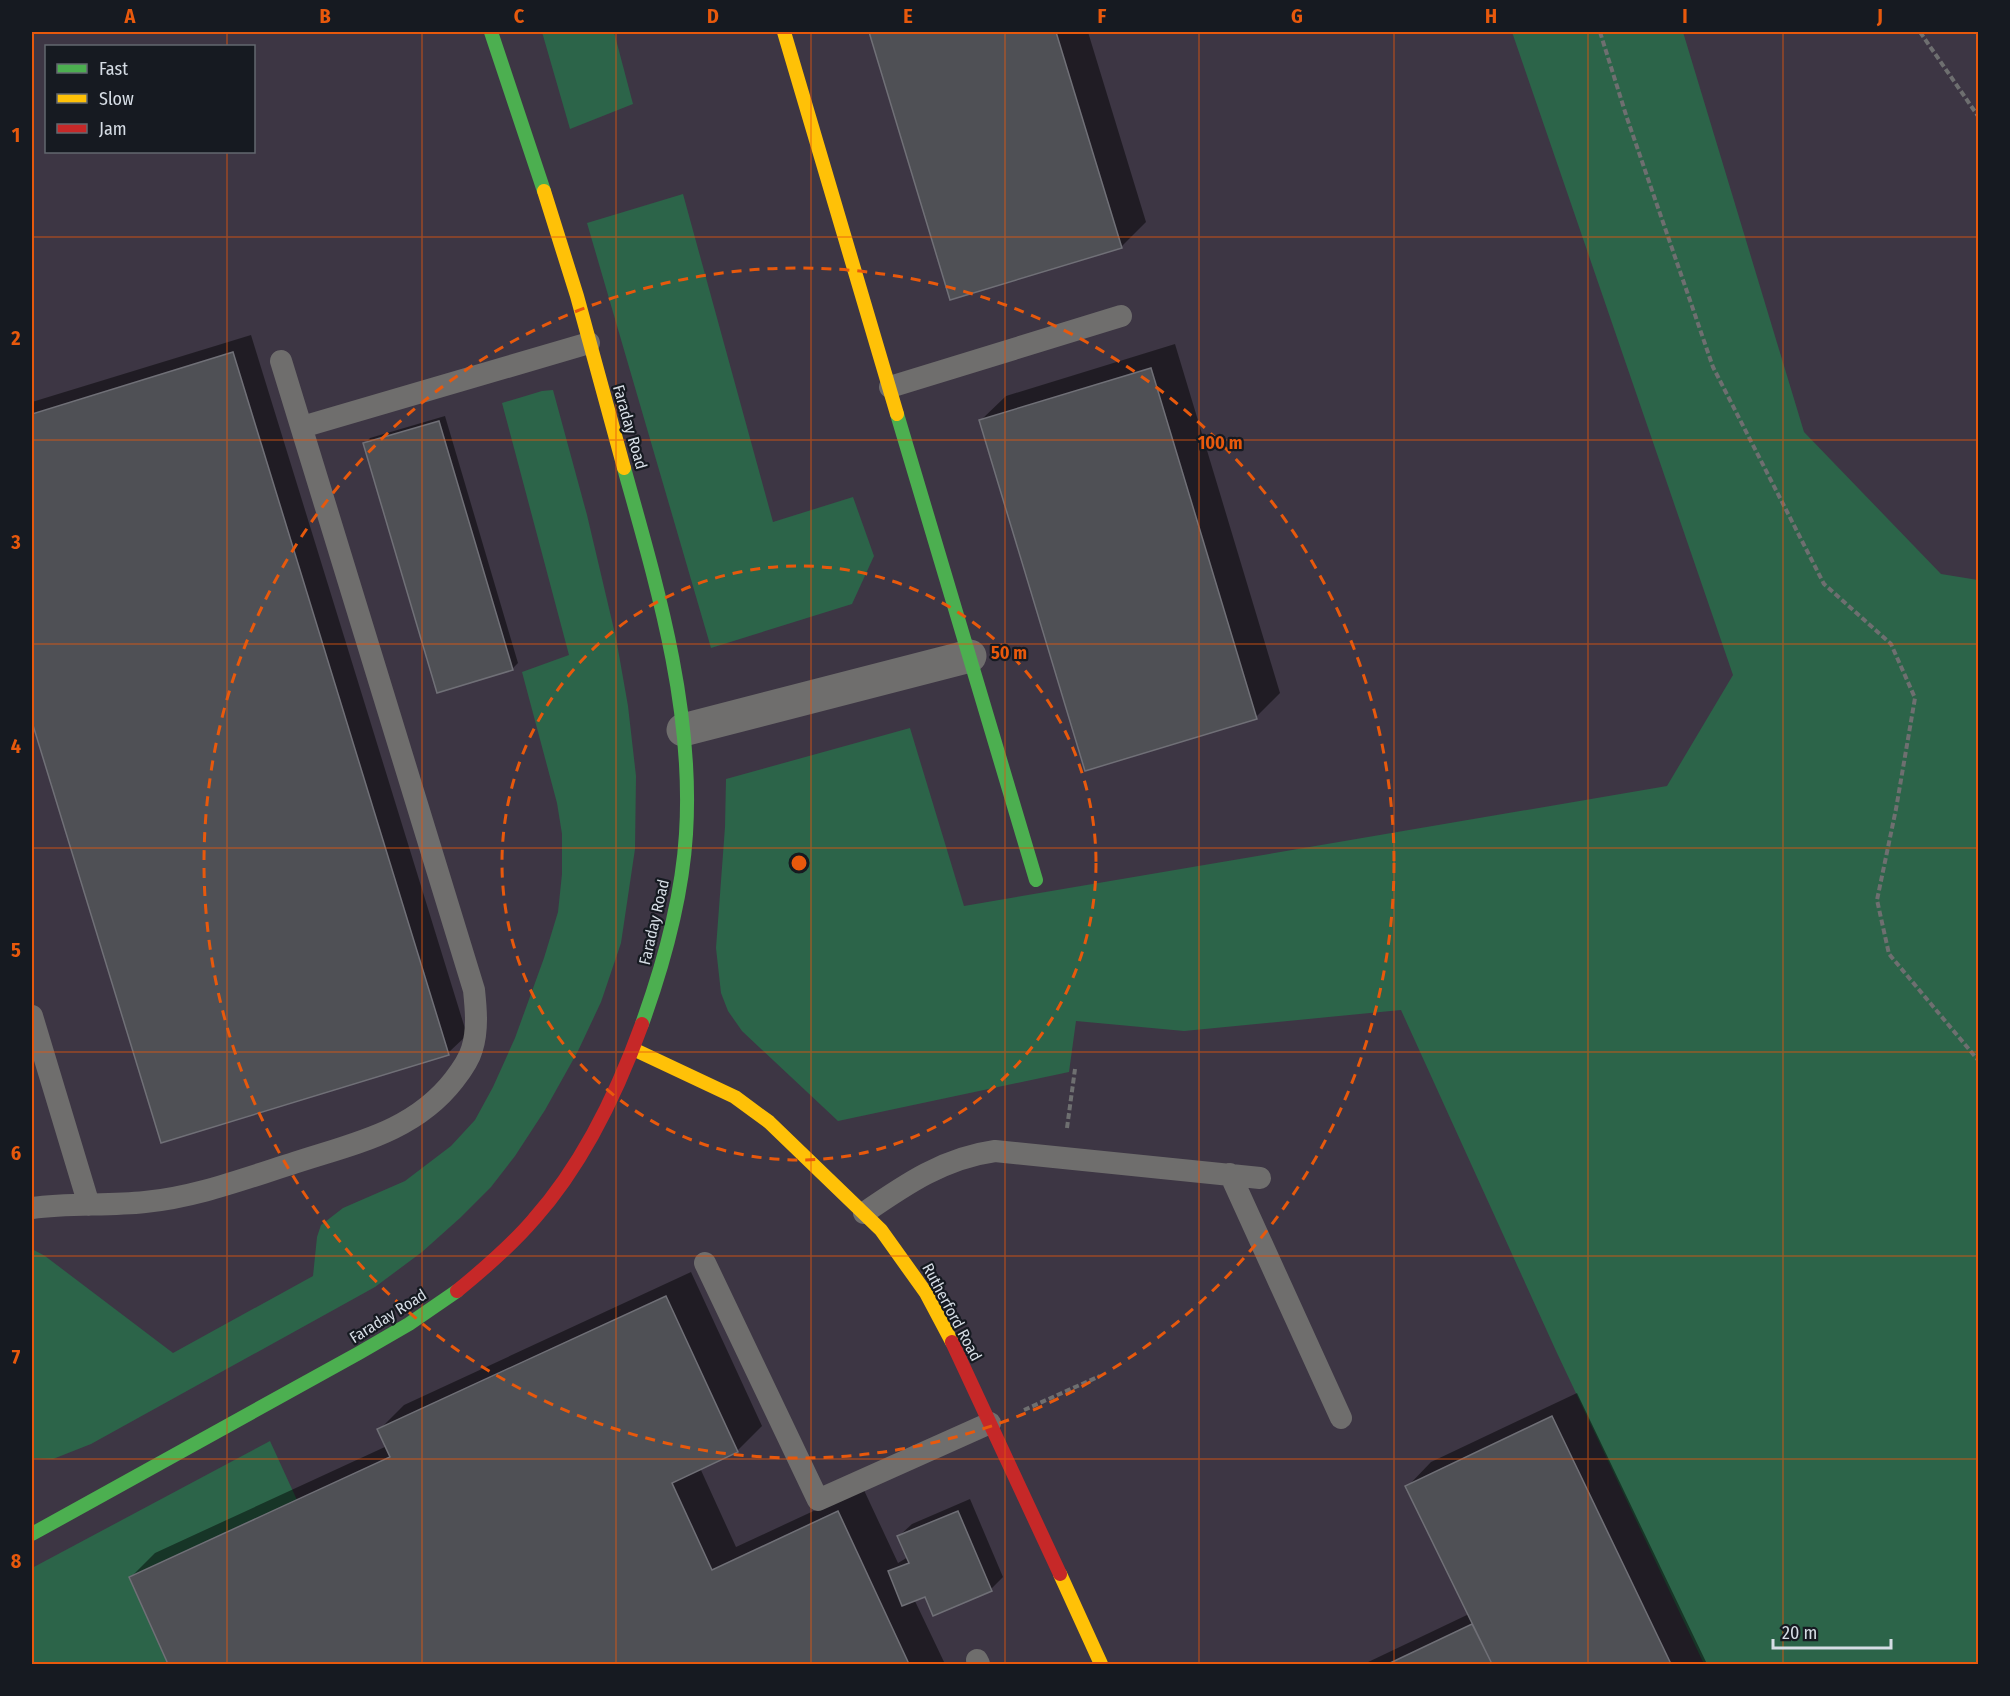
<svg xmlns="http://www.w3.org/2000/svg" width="2010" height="1696" font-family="'Fira Sans Condensed',sans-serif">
<rect width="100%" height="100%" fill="#2e343b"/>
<path fill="#3d3644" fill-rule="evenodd" d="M32 32H1978V1664H32ZM46 46H254V152H46Z"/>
<path fill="#2c6449" d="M542 32H614L633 104 570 129Z
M1512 32H1683L1804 432 1941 574 1978 580V1664H1704L1557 1353 1401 1010 1184 1031 1076 1021 1069 1072 838 1121 742 1031 728 1011 721 993 716 948 725 827 726 779 910 728 964 906 1667 786 1733 675Z
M683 194 773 522 853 497 874 556 852 604 711 648 587 223Z
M553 390 587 515 616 638 628 706 636 776 635 849 621 943 601 1002 578 1051 545 1110 515 1156 491 1187 460 1218 422 1252 375 1287 91 1444 53 1459 32 1458V1249L45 1256 173 1353 313 1276 317 1237 321 1225 343 1208 405 1181 451 1146 475 1120 493 1087 515 1038 544 958 558 912 562 874V834L557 803 522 672 569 655 502 403 542 391Z
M270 1441 297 1500 129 1577 168 1664H32V1568Z"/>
<path fill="#0007" d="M870 32H1088L1146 222 1121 247 951 298Z
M251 335 467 1035 448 1053 162 1141 32 717V402Z
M1175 344 1280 693 1256 717 981 420 1006 396Z
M445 416 518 663 512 669 365 444 370 438Z
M691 1272 762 1426 737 1451 700 1468 736 1547 863 1488 898 1563 908 1557 899 1536 912 1524 970 1499 1003 1577 991 1589 925 1595 914 1599 945 1664H170L130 1578 155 1553 387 1446 379 1430 404 1405Z
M1577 1393 1707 1664H1364L1469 1614 1407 1487 1431 1462Z"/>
<path fill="#4f5055" stroke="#707077" stroke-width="1.5" d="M869 32H1056L1122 248 950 300Z
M233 352 449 1055 161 1143 32 722V414Z
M1151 368 1257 719 1085 771 979 420Z
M439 421 513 670 437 693 363 443Z
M666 1296 738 1452 672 1483 712 1570 838 1511 909 1664H168L129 1577 390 1457 377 1429Z
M1552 1416 1671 1664H1492L1405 1486Z
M958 1511 992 1591 933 1616 925 1597 902 1606 888 1571 909 1563 897 1536Z
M1472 1624 1492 1664H1388Z"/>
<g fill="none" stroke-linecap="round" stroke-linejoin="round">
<path stroke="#6e6f70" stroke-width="4" stroke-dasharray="6 3" stroke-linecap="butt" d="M1600 32 1627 118 1713 367 1824 584 1891 644 1915 698 1896 809 1877 900 1889 954 1978 1060
M1920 32 1978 116
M1067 1128 1075 1069
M1024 1410 1100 1376"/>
<path stroke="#6f6e6d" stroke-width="22" d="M890 387 1121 316
M302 427 589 343
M32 1016 89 1205
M1230 1174 1341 1418
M32 1208C69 1203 108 1206 145 1202 196 1197 243 1179 291 1164 351 1144 413 1133 454 1080 461 1071 469 1060 472 1049 478 1030 476 1009 474 990L281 361
M864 1213C906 1184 944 1158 995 1151L1260 1178
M705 1263 818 1500 990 1423
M977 1660 979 1664"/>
<path stroke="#6f6e6d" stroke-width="33" d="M683 730 970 656"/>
<path stroke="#4caf50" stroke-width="14" d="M491 32 544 191
M897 414 1036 880
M624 468C657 586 694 709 686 834 682 899 664 963 642 1024
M32 1534 359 1353 409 1324 457 1291"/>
<path stroke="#ffc107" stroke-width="14" d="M784 32 897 414
M544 191 577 296 624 468
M633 1049 735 1097 769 1122 881 1230 926 1293 952 1342
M1060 1574 1101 1664"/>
<path stroke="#c62828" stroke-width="14" d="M457 1291C484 1269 511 1246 534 1219 583 1164 617 1093 642 1024
M952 1342 1060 1574"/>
</g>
<path fill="none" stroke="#e8590c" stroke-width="1.5" stroke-opacity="0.55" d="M227 32V46M422 32V1664M616 32V1664M811 32V1664M1005 32V1664M1199 32V1664M1394 32V1664M1588 32V1664M1783 32V1664M227 152V1664M32 237H1978M32 440H1978M32 644H1978M32 848H1978M32 1052H1978M32 1256H1978M32 1459H1978"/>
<g fill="none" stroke="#e8590c" stroke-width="3" stroke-dasharray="10 8">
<circle cx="799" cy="863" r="297"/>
<circle cx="799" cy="863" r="595"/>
</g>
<g text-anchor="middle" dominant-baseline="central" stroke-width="4.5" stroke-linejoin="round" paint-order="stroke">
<g font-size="16" fill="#d6dde5" stroke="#161a21">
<text transform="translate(630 427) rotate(74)">Faraday Road</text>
<text transform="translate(654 922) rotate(-77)">Faraday Road</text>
<text transform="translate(952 1312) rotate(62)">Rutherford Road</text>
<text transform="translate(388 1316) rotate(-32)">Faraday Road</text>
</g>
</g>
<circle cx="799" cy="863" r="9" fill="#e8590c" stroke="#161a21" stroke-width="3"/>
<g font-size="18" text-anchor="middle" font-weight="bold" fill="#e8590c" stroke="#161a21" stroke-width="4.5" stroke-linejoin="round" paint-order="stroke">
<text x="1220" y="449">100 m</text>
<text x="1009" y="659">50 m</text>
</g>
<rect width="2010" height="1696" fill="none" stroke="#161a21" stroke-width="66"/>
<rect x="45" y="45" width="210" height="108" fill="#161a21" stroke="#63686f" stroke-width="1.5"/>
<rect x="57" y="64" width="30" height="9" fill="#4caf50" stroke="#63686f" stroke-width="1.5"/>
<text x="99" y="75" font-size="18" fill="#d6dde5">Fast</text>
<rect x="57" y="94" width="30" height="9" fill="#ffc107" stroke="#63686f" stroke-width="1.5"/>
<text x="99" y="105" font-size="18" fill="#d6dde5">Slow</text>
<rect x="57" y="124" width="30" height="9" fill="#c62828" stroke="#63686f" stroke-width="1.5"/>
<text x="99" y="135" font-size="18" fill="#d6dde5">Jam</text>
<path d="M1773 1639v9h118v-9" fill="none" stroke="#d6dde5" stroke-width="3"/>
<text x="1782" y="1639" font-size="18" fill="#d6dde5" stroke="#161a21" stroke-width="4.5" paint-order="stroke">20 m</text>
<rect x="33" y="33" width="1944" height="1630" fill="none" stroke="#e8590c" stroke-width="2"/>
<g font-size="20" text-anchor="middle" font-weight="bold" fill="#e8590c">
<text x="130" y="23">A</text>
<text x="325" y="23">B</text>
<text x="519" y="23">C</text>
<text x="713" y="23">D</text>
<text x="908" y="23">E</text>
<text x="1102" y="23">F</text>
<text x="1297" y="23">G</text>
<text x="1491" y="23">H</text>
<text x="1685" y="23">I</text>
<text x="1880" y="23">J</text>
<text x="16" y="142">1</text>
<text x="16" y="345">2</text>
<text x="16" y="549">3</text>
<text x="16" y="753">4</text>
<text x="16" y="957">5</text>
<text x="16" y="1160">6</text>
<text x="16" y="1364">7</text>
<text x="16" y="1568">8</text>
</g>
</svg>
